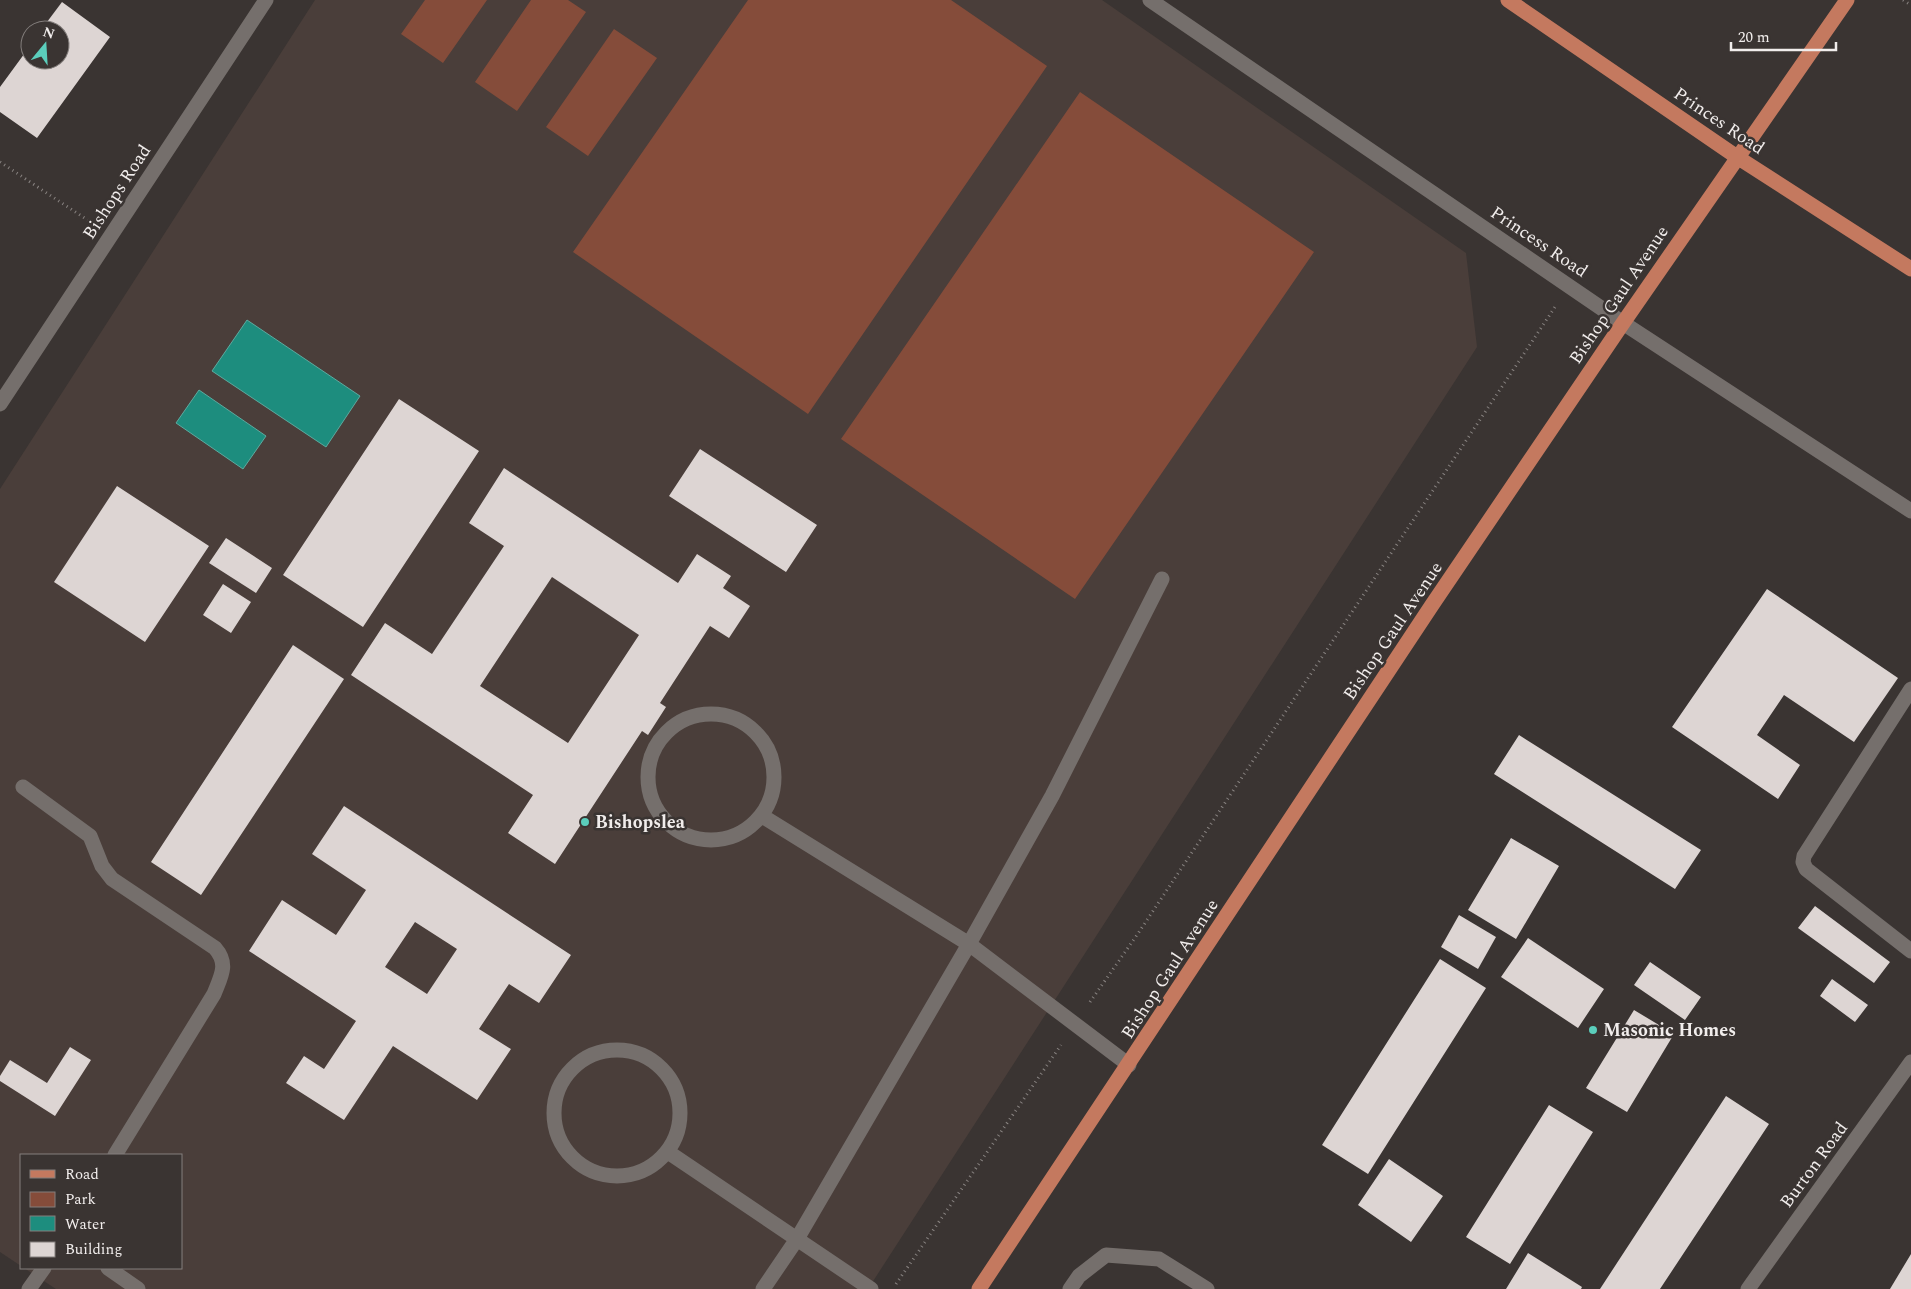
<svg xmlns="http://www.w3.org/2000/svg" width="1911" height="1289" font-family="Spectral,serif">
<rect width="100%" height="100%" fill="#3a3432"/>
<path fill="#4a3e3a" d="M315 0H1102L1466 253 1477 347 868 1289H56L24 1268H181V1155H21V1266L0 1252V489Z"/>
<path fill="#854c3a" d="M425 0H487L443 63 401 34Z
M531 0H568L586 12 517 111 475 82Z
M748 0H951L1047 66 808 414 573 252Z
M614 29 657 58 588 156 546 127Z
M1080 92 1314 252 1075 599 841 439Z"/>
<path fill="#1d8d7e" stroke="#5daa9f" d="M247 320 360 396 326 447 212 371Z
M199 390 266 436 243 469 176 423Z"/>
<path fill="#ddd5d3" fill-rule="evenodd" d="M62 2 110 37 37 138 0 112V87L30 46V60H60V30H41Z
M399 399 479 451 363 627 283 575Z
M700 449 817 525 786 572 669 496Z
M504 468 678 583 697 554 731 576 723 588 750 606 729 638 710 626 660 703 666 707 648 735 642 731 555 864 508 833 533 795 351 675 385 623 432 654 504 546 469 523ZM552 577 639 635 568 743 480 686Z
M117 486 209 546 145 642 54 582Z
M226 538 272 568 256 593 209 563Z
M223 584 251 602 231 633 203 615Z
M1767 589 1898 678 1854 742 1784 695 1757 735 1800 765 1778 799 1672 727Z
M293 645 344 679 201 895 151 862Z
M1519 735 1701 850 1675 889 1494 774Z
M344 806 571 955 539 1003 509 984 479 1029 511 1049 477 1100 393 1046 344 1120 286 1083 304 1056 324 1069 356 1021 249 951 282 900 336 935 366 890 312 854ZM415 922 457 949 427 994 385 967Z
M1511 838 1559 866 1516 939 1468 910Z
M1815 906 1890 962 1874 983 1798 928Z
M1459 915 1496 937 1478 969 1441 947Z
M1528 938 1604 989 1578 1028 1501 977Z
M1440 959 1486 988 1368 1174 1322 1145Z
M1650 962 1701 997 1685 1020 1634 985Z
M1832 979 1868 1005 1855 1022 1820 996Z
M1634 1010 1674 1034 1627 1112 1586 1088Z
M70 1047 91 1060 55 1116 0 1081V1076L10 1060 47 1083Z
M1726 1096 1769 1124 1660 1289H1600Z
M1549 1105 1593 1132 1510 1264 1466 1237Z
M1389 1159 1443 1196 1411 1242 1358 1205Z
M1528 1253 1582 1287 1581 1289H1506Z
M1911 1254V1289H1890Z"/>
<g fill="none" stroke-linecap="round" stroke-linejoin="round">
<path stroke="#898482" stroke-width="3" stroke-dasharray="1 4" stroke-linecap="butt" d="M1903 0 1911 5
M0 162 89 221
M1090 1002 1137 935 1555 307
M896 1284 1061 1045"/>
<path stroke="#756f6c" stroke-width="15" d="M1150 0 1623 323 1911 511
M0 404 266 0
M1911 689 1804 856 1803 862 1806 869 1911 951
M648 777a63 63 0 1 1 126 0a63 63 0 1 1-126 0Z
M23 787 90 836 102 866 112 879 215 948C229 964 221 976 214 994L115 1155
M762 816 969 944 1129 1065
M554 1113a63 63 0 1 1 126 0a63 63 0 1 1-126 0Z
M668 1152 871 1289
M108 1268 138 1289
M29 1289 44 1268
M763 1289 797 1239 969 944 1052 796 1162 579
M1070 1289 1079 1276 1106 1255 1159 1259 1207 1289
M1748 1289 1911 1062"/>
<path stroke="#c4795f" stroke-width="15" d="M1508 0 1737 157 1911 269
M979 1289 1432 605 1623 323 1847 0"/>
</g>
<g fill="#5bcebc" stroke="#3a3432" stroke-width="2">
<circle cx="585" cy="822" r="5"/>
<circle cx="1593" cy="1030" r="5"/>
</g>
<g text-anchor="middle" dominant-baseline="central" stroke-width="5" stroke-linejoin="round" paint-order="stroke">
<g font-size="18" fill="#f1edec" stroke="#3a3432">
<text transform="translate(1719 121) rotate(34)">Princes Road</text>
<text transform="translate(117 192) rotate(-57)">Bishops Road</text>
<text transform="translate(1539 242) rotate(34)">Princess Road</text>
<text transform="translate(1619 295) rotate(-56)">Bishop Gaul Avenue</text>
<text transform="translate(1393 631) rotate(-56)">Bishop Gaul Avenue</text>
<text transform="translate(1170 969) rotate(-57)">Bishop Gaul Avenue</text>
<text transform="translate(1814 1165) rotate(-54)">Burton Road</text>
</g>
<g font-size="18" font-weight="bold" fill="#f1edec" stroke="#3a3432" text-anchor="start">
<text x="595" y="822">Bishopslea</text>
<text x="1603" y="1030">Masonic Homes</text>
</g>
</g>
<rect x="20" y="1154" width="162" height="115" fill="#3a3432" stroke="#837e7c"/>
<rect x="30" y="1170" width="25" height="8" fill="#c4795f" stroke="#837e7c"/>
<text x="65" y="1179" font-size="15" fill="#f1edec">Road</text>
<rect x="30" y="1192" width="25" height="15" fill="#854c3a" stroke="#837e7c"/>
<text x="65" y="1204" font-size="15" fill="#f1edec">Park</text>
<rect x="30" y="1216" width="25" height="15" fill="#1d8d7e" stroke="#837e7c"/>
<text x="65" y="1229" font-size="15" fill="#f1edec">Water</text>
<rect x="30" y="1242" width="25" height="15" fill="#ddd5d3" stroke="#837e7c"/>
<text x="65" y="1254" font-size="15" fill="#f1edec">Building</text>
<g transform="translate(45 45) rotate(18)"><circle r="24" fill="#3a3432" stroke="#837e7c"/>
<path d="M0-4L9 19L0 12L-9 19Z" fill="#5bcebc"/>
<text y="-8" font-size="14" font-weight="bold" text-anchor="middle" fill="#f1edec">N</text>
</g>
<path d="M1731 42v8h105v-8" fill="none" stroke="#f1edec" stroke-width="2.5"/>
<text x="1738" y="42" font-size="15" fill="#f1edec" stroke="#3a3432" stroke-width="4" paint-order="stroke">20 m</text>
</svg>
